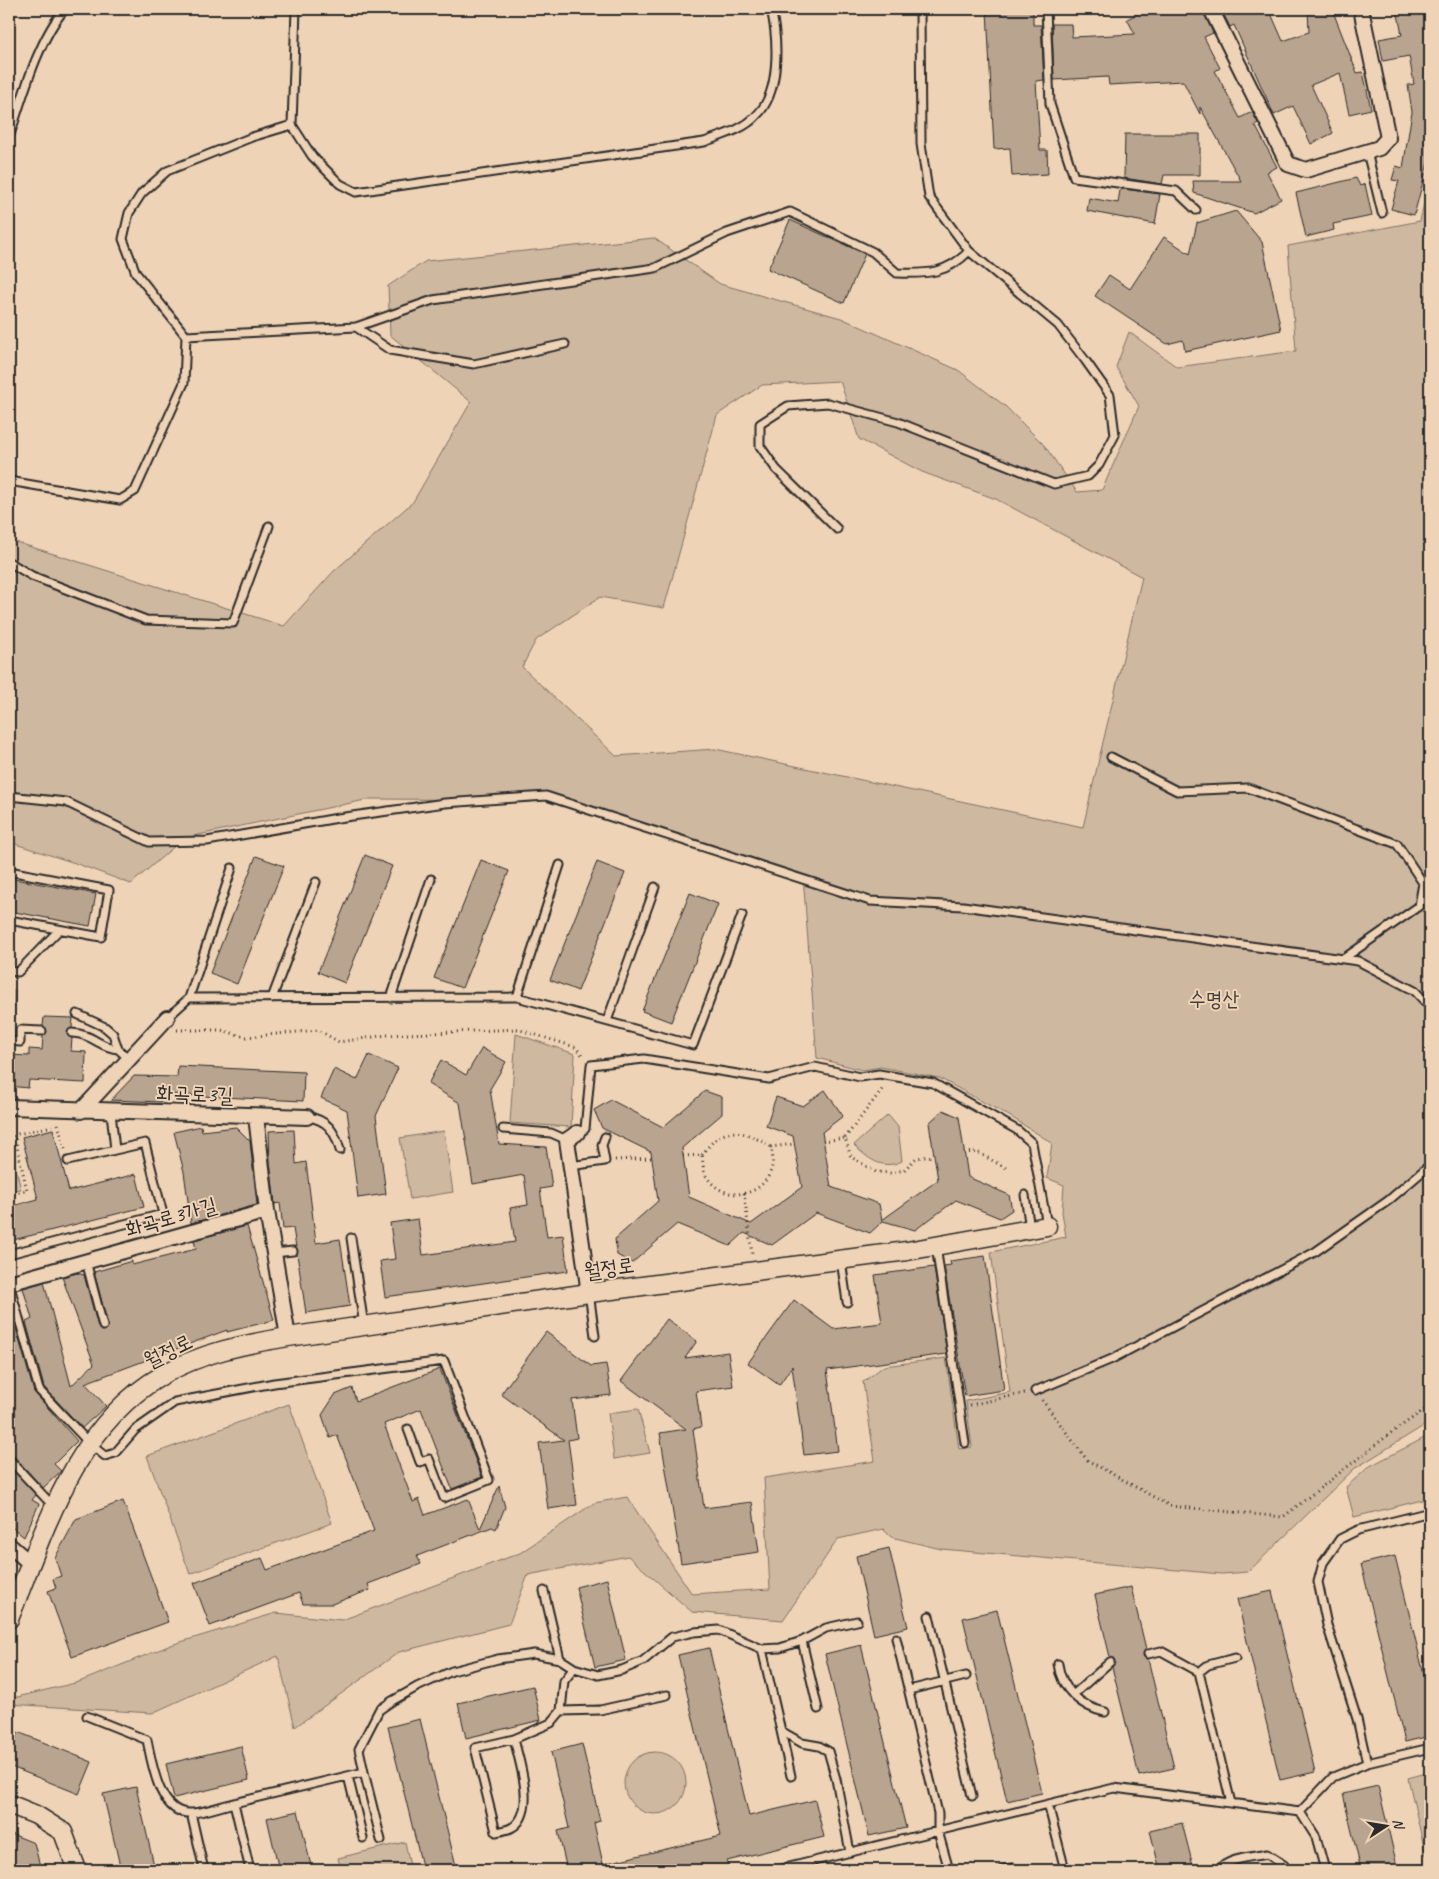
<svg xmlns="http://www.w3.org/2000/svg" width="1439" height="1879" font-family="Caveat,'Poor Story',sans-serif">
<rect width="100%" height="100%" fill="#efd3b6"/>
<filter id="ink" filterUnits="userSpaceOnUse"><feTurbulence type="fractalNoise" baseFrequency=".02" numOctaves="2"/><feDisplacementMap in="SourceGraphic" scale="10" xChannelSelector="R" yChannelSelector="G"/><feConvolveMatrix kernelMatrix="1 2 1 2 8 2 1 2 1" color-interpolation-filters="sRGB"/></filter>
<g filter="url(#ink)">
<path fill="#cfb8a0" stroke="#7d7266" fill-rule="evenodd" d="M1430 177V1422L1354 1469 1248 1572 1222 1574 941 1549 891 1537 883 1529 838 1539 783 1620 692 1612 628 1556 528 1575 509 1624 399 1652 295 1727 278 1656 152 1713 9 1704V1699L79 1682 171 1645 276 1613 342 1620 520 1553 594 1503 627 1497 692 1594 770 1589 764 1478 875 1461 863 1382 884 1366 946 1358 959 1449 972 1447 966 1401 1010 1392 991 1252 1066 1237 1062 1212 1064 1185 1047 1178 1052 1143 1011 1117 939 1078 881 1067 862 1070 817 1058 803 876 553 800 370 799 184 838 131 884 75 863 9 842V540L284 626 334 571 413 502 471 402 390 335 388 286 426 261 654 238 720 284 841 318 958 370 1005 406 1044 445 1077 492 1102 490 1139 406 1116 367 1129 332 1177 367 1296 351 1288 246 1420 221ZM840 381 859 439 922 472 996 499 1142 577 1083 827 715 749 616 756 522 667 536 640 600 597 664 608 717 415 762 385Z
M9 988 15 990 13 1024H9Z
M516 1034 575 1054 571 1127 510 1123Z
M888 1115 898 1127 902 1161C882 1171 867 1158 854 1145Z
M444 1131 453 1192 410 1199 400 1138Z
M9 1142 21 1189 9 1191Z
M289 1404 332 1523 190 1574 147 1456Z
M638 1409 650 1453 614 1459 608 1413Z
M1430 1435V1498L1354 1517 1346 1487 1370 1466Z
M624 1783a31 31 0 1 1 62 0a31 31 0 1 1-62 0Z
M1430 1772V1855L1426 1856 1408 1778Z
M405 1842 411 1870H341L338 1858Z"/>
<path fill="#b9a48f" stroke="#2b2b2b" d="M1033 9V25H1041L1044 80 1036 81 1040 150H1047L1048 174 1012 176 1010 148 994 149 987 10Z
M1147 9H1202L1213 33 1204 37 1220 68 1215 71 1240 118 1252 112 1258 123 1255 125 1277 167 1267 172 1281 199 1254 213 1194 193 1193 181H1241L1200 107V114L1183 81 1109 85 1108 77 1054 80 1052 24H1071L1072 37 1135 34 1127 19Z
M1221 9H1269L1283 41 1309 32 1308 9H1332L1357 73 1363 72 1371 109 1349 114 1340 73 1311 85 1333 133 1311 144 1293 106 1274 115 1234 25 1230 27Z
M1397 9H1430V164L1428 163 1414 215 1391 209 1399 181 1392 180 1396 166 1403 168 1412 112 1408 85 1414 84 1409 56 1383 61 1379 39 1402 35Z
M1125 134H1200V175H1164L1162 184 1124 178Z
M1356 178 1360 186 1365 184 1372 216 1333 224 1334 230 1306 237 1296 193Z
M1124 189 1160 194 1155 224 1087 211 1089 198 1118 203 1120 190Z
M1236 211 1262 242 1281 330 1185 351 1183 340 1167 344 1095 296 1109 275 1130 289 1164 237 1190 254 1197 223Z
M790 220 865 254 844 303 768 269Z
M365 855 392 866 345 983 318 972Z
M256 856 284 866 237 984 210 973Z
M481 860 509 871 462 988 434 978Z
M597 862 625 873 578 991 550 980Z
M9 878 96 894 90 926 9 911Z
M690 893 718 904 671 1022 642 1011Z
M44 1017 73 1018 72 1028 68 1030 67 1035 72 1038 71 1051 86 1052 85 1083 29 1080 28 1088 9 1086V1055L29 1056V1049L42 1050 43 1036 47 1032 43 1026Z
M482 1048 506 1062 490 1089 499 1144 546 1147 552 1187 540 1189 547 1237 563 1235 568 1271 385 1297 380 1261 395 1259 390 1223 418 1219 423 1255 515 1242 510 1208 528 1205 524 1175 473 1184 460 1103 428 1084 441 1060 466 1075Z
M369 1055 398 1068 376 1116 386 1194 358 1198 347 1110 321 1098 334 1069 357 1080Z
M178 1066 304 1072 303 1101 161 1094V1102L111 1100 134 1076 177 1077Z
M825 1090 843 1116 822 1132 831 1187 879 1204 882 1220 938 1180 929 1123 943 1110 959 1117 968 1177 1009 1195 1012 1210 1000 1218 956 1200 915 1230 883 1221 870 1233 816 1213 772 1245 744 1233 730 1246 677 1224 632 1263 617 1255 615 1239 658 1201 651 1152 602 1128 594 1110 611 1100 663 1127 705 1091 722 1097V1114L682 1148 689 1197 751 1224 802 1187 793 1136 766 1126 776 1097 803 1106Z
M201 1126 202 1131 236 1127 250 1141 257 1205 191 1223 184 1172 174 1132Z
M53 1129 69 1191 136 1174 144 1207 9 1241V1207L38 1199 22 1137Z
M294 1130 296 1164 306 1162 316 1243 340 1239 350 1306 306 1313 293 1228 283 1229 280 1203 275 1204 270 1162 269 1131Z
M247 1226 274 1320 227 1332V1330L85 1383 106 1406 82 1428 44 1387 26 1322 32 1319 23 1288 44 1282 71 1386 94 1364 62 1277 77 1273 84 1275 98 1327 105 1331 108 1325 94 1272 132 1261V1265L196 1249 194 1240Z
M985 1256 1004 1390 965 1396 944 1266 951 1265 950 1261Z
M934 1267 947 1354 827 1370 838 1451 804 1455 792 1366 779 1385 748 1363 794 1300 833 1329 882 1323 875 1275Z
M667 1319 697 1341 685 1358 728 1352 733 1386 696 1391 701 1427 693 1429 704 1508 752 1502 759 1552 681 1563 660 1433 686 1429 621 1381Z
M15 1325 34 1392 77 1441 54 1464 61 1471 43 1488 13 1455 9 1454V1414L13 1409 9 1391V1326Z
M546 1332 591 1366 606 1364 611 1395 572 1400 577 1438 568 1440 577 1505 548 1509 539 1443 564 1440 501 1394Z
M440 1369 482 1477 452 1489 421 1409 384 1424 413 1502 419 1499 425 1515 468 1499 480 1529 499 1486 505 1507 496 1529 492 1527 417 1556 421 1564 368 1584 370 1590 332 1604H303L299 1593 210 1626 194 1583 262 1558 267 1570 374 1531 337 1435 330 1438 322 1415 335 1395 352 1388 356 1401Z
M9 1466 36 1495 32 1500 39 1504 24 1537 9 1525Z
M123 1501 168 1622 72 1657 48 1591 56 1588 53 1579 61 1576 55 1558 76 1519Z
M889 1548 908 1627 874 1635 856 1556Z
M1395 1556 1430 1699V1736L1405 1742 1361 1564Z
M607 1579 626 1660 595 1667 576 1587Z
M1131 1587 1146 1649 1143 1656 1148 1659 1174 1768 1139 1776 1112 1667 1115 1660 1110 1657 1095 1595Z
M1272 1591 1315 1772 1280 1780 1237 1599Z
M997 1610 1042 1793 1007 1801 963 1618Z
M861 1645 906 1828 869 1836 825 1654Z
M709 1648 749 1816 815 1800 824 1837 727 1861 730 1870H567L558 1831 569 1828 551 1752 582 1744 600 1821 594 1823 603 1864 721 1836 678 1655Z
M533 1686 541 1720 466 1738 458 1703Z
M420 1719 457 1870H423L388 1727Z
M18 1732 92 1762 79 1794 9 1766V1756Z
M241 1746 249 1780 174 1798 166 1764Z
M1378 1786 1398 1870H1361L1343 1794Z
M136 1787 155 1870H121L103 1794Z
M298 1811 312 1870H279L267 1818Z
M1182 1823 1194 1870H1160L1150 1831Z
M9 1833 34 1843 41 1870H9Z"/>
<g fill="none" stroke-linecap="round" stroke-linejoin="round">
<g stroke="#2b2b2b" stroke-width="11">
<path id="service" d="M296 9 292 125 312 156 340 184 356 192 704 142C722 135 743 130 756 116 781 93 778 39 771 9
M1046 9 1050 104 1074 177 1176 191 1196 210
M9 138C22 99 38 39 65 9
M1367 152 1382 213
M356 327 390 350 474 364 565 344
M186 336 356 327 433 300 655 268 727 233 790 212 873 252 897 273C927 274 947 274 969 251
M9 481 120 500 135 491 184 383 186 336 136 273 123 239 129 213 142 193 167 171 252 137 292 125
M837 529 776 469 760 446V424L788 406 828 403 898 422 1054 484 1088 476 1099 465 1115 435 1110 395 1085 360 1058 325 969 251 929 197 921 144 920 9
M9 562 32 576 146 620 233 623 269 526
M1111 757 1177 791 1248 788 1397 844 1423 883 1419 906 1343 959
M9 796 66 802 149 842 207 841 338 818 445 803 546 796 870 901 963 906 1358 961 1415 991 1430 1007
M9 871 109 890 101 937 9 920
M9 971 18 972 59 930
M517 997 560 865
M189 998 232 868
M272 998 316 882
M391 998 431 879
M77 1014 105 1027 113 1034 118 1049 129 1059
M167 1018 189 998 517 997 693 1045 742 915
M607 1021 655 887
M72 1033C93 1034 100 1048 118 1049
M9 1041 20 1042V1030L42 1031
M307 1117C327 1119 335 1131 340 1150
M503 1129 551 1133 567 1140
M577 1133 585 1129 591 1065 644 1059 769 1079 815 1067 860 1077 879 1074 933 1083 1017 1130 1032 1143 1047 1225
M68 1161 115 1150
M570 1166 605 1161 602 1145 605 1137
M1025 1195 1030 1229
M351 1238 364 1326
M936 1246 965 1443
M274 1253 293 1251
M9 1254 163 1214 145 1143 115 1150 111 1112
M841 1260 847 1302
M86 1261 103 1326
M9 1283 39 1390 90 1444 105 1456 115 1453 135 1430 175 1402 274 1383 444 1361 489 1480 444 1498 429 1459 420 1462 408 1429
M589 1293 595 1336
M1035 1391 1112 1359 1315 1252 1389 1200 1430 1165
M9 1459 54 1507
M544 1591 560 1659
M929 1616 972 1796
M896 1638 938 1813V1831L949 1870
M802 1641 818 1709
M762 1649 781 1731 802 1743 819 1746 828 1751 836 1779 850 1852
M1148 1654 1161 1651 1199 1672 1231 1803
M1058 1664C1061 1689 1081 1707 1105 1712
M1199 1672 1208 1665 1235 1658
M909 1690 966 1676
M1073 1695 1110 1662
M561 1711 600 1710 667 1695
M87 1716 147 1740C152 1763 159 1816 192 1813 206 1812 221 1806 234 1803
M781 1731 791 1776
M514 1739C519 1761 538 1814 511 1828 507 1830 501 1831 496 1832L475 1748 514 1739 551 1723 561 1711 564 1681 574 1668
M1367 1763 1357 1719 1327 1625 1318 1582 1323 1563 1340 1539 1358 1530 1430 1512
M364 1772 381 1840
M348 1776 363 1838
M1048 1804 1065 1870
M1300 1812 1316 1837 1325 1870
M191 1813 204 1870
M250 1870 234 1803 364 1772 359 1749 379 1710 392 1701 417 1687 452 1671 498 1659 534 1654 560 1659 574 1668 598 1675 622 1670 643 1661 672 1637 694 1632 719 1630 762 1649 780 1648 802 1641 826 1628 857 1621
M777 1870 1114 1788 1300 1812 1333 1777 1367 1763 1430 1748
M1002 1870 1013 1868
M1219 1870C1228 1858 1252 1857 1267 1854L1284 1865"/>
</g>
<g stroke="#2b2b2b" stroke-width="18">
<path id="minor" d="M1211 9 1288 164 1306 170 1379 148 1388 138 1361 9
M9 1107 307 1117
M81 1111 167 1018
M256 1116 267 1211 288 1337
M577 1133 567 1140 589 1293
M9 1283 267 1211
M9 1545 31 1564"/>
</g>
<g stroke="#2b2b2b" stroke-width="21">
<path id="tertiary" d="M9 1619C44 1532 75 1426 161 1376 199 1353 245 1344 288 1337L589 1293 907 1251 1047 1226
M9 1804 36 1815 63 1832 77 1870"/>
</g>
<path stroke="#2b2b2b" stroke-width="3" stroke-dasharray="1 4" stroke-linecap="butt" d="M177 1030H221L246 1037 318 1030 339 1042 387 1035 517 1029 575 1047 584 1057
M58 1124 65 1149
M845 1138 884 1087
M9 1139 18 1134 52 1126
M823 1141 845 1138 851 1157 876 1172 891 1173 904 1170 916 1158 934 1156
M964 1153 977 1152 1006 1168
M702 1155C724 1123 742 1129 771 1147
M683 1156 702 1155C703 1161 703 1169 705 1174 725 1211 783 1193 771 1147L794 1144
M615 1160 651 1158
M744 1193 752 1254
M9 1195 27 1190 15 1138
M1042 1400 1087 1460 1170 1506 1283 1517 1391 1433 1430 1406
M970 1405 1025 1393"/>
<use href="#service" stroke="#efd3b6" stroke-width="7"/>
<use href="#minor" stroke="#efd3b6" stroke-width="14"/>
<use href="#tertiary" stroke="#efd3b6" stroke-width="18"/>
</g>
</g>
<g text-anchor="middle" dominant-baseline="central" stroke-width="4" stroke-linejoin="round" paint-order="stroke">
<g font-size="21" fill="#44403d" stroke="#efd3b6">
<text x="1214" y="999">수명산</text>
</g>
<g font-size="21" fill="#2b2b2b" stroke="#efd3b6">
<text transform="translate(195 1094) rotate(2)">화곡로3길</text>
<text transform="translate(171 1217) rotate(-16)">화곡로3가길</text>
<text transform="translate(609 1268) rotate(-8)">월정로</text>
<text transform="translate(168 1351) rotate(-26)">월정로</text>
</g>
</g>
<rect width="1439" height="1879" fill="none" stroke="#efd3b6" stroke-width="30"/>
<rect x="15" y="15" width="1409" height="1849" fill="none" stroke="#2b2b2b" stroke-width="2" filter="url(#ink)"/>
<g transform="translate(1386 1826) rotate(78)" stroke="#efd3b6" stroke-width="4" paint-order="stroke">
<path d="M0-4L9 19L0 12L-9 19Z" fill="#2b2b2b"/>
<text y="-8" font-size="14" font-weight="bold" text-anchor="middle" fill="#2b2b2b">N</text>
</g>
</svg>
